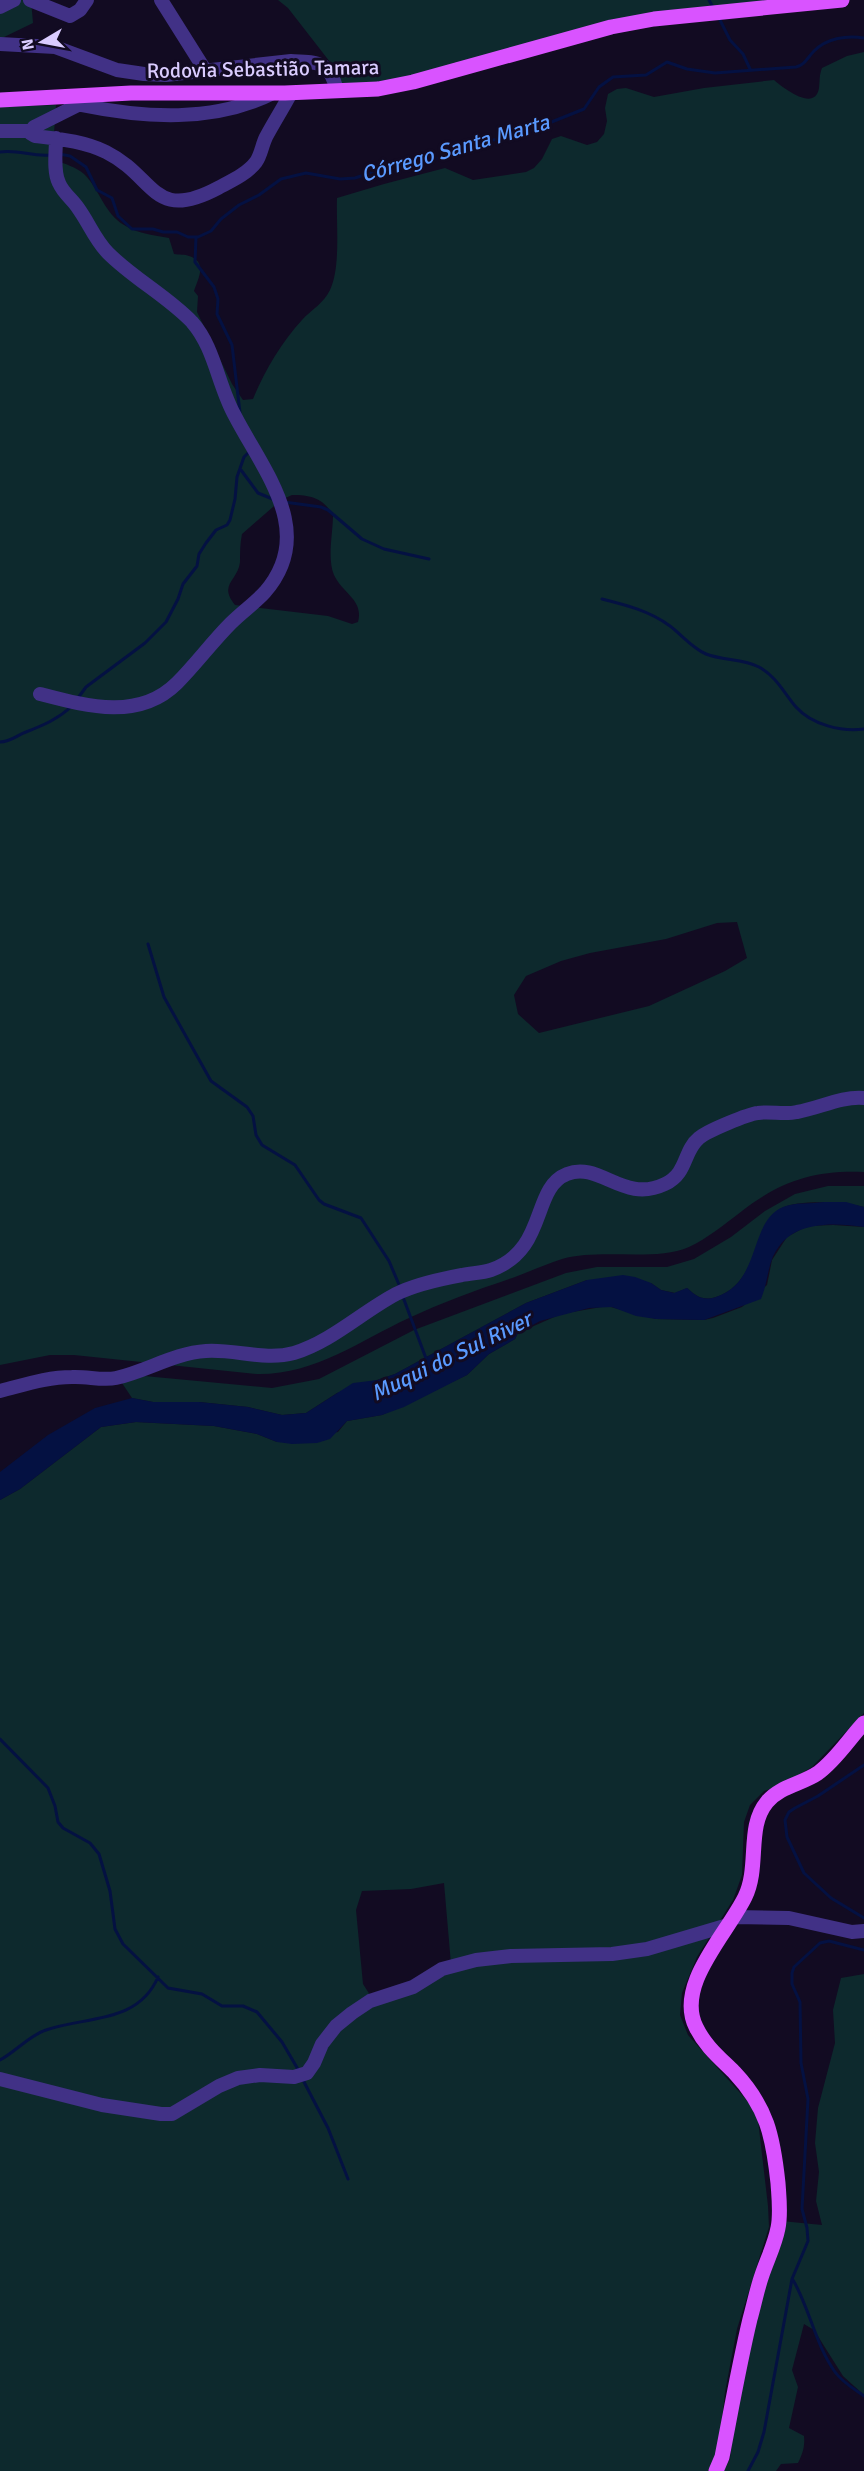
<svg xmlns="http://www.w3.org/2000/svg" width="864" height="2471" font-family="Signika,sans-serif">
<rect width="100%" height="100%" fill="#120b22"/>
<path fill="#0d292d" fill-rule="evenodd" d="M0 0H31L33 23 0 39Z
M278 0H809L751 4 411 78 334 87 330 62 288 8Z
M864 52V1172C814 1170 781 1181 742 1211 725 1224 708 1238 689 1247 654 1262 602 1248 562 1259 546 1264 531 1271 515 1277 479 1289 443 1302 409 1318 359 1341 315 1375 257 1374L74 1355H50L0 1365V107L56 105 53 147 55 160C65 164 76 167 84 174 100 190 104 213 124 225 138 234 154 235 169 238L174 254C179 255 185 254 189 256 208 262 198 279 194 291L198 296 197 312 232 384 243 400 253 399C265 370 281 343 302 320 311 310 324 303 330 290 341 267 336 224 337 198L384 184 445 168 473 180 526 172 534 168 542 159 552 139 561 136 587 145 597 142 604 134 607 121 605 108 608 94 617 89 626 88 654 97 704 88 774 80C782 87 815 113 819 88 820 80 819 76 822 68L847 56ZM292 495C311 495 323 498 333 515 333 533 327 558 334 575 343 594 364 600 358 622L352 624 328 616 235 605C218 584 238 581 240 562 240 553 240 543 242 534L281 500ZM737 922 747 958 725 971 649 1006 539 1033 518 1014 514 995 526 976 561 961 590 953 666 939 717 923Z
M828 1186H864V1207C844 1202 800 1199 782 1208 778 1210 775 1214 772 1217 752 1244 753 1285 716 1297 703 1301 697 1297 687 1288L675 1293 661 1290 651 1283 587 1280 526 1303 395 1374 337 1393 306 1413 282 1415 248 1407 199 1402H153L132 1398 122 1383 123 1374 272 1388 319 1379 414 1330 566 1273 597 1267H667L694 1259 731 1237 765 1211 795 1194Z
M833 1225 864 1227V1713L812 1767 779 1786 764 1791 750 1805 744 1822 742 1875 733 1900 697 1957 682 1993 680 2015 688 2035 751 2105 758 2120 768 2206 769 2227 737 2329 725 2392 718 2455 708 2471H0V1500L20 1489 101 1427 136 1422 214 1426 257 1434 277 1442 338 1432 347 1421 382 1415 467 1375 489 1354 515 1339 518 1333 561 1314 607 1306 656 1319 704 1320 713 1318 742 1307 767 1285 772 1260 787 1237 807 1226ZM444 1883 451 1964 380 1999 370 1995 363 1984 356 1910 362 1891 411 1889Z
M864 1974V2395L843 2376 814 2330 804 2324 792 2370 798 2387 789 2428 804 2436C805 2446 803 2453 798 2463L781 2464 776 2471H723L730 2459 737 2395 781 2221 822 2225 816 2201 819 2172 815 2143 818 2108 835 2043 833 2010 841 1978Z"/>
<path fill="#041142" d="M824 1202H846L864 1207V1227C828 1222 785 1221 771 1262 767 1275 766 1287 761 1299L704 1320 656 1319 636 1316 612 1307 589 1308 540 1321 518 1333 515 1339 489 1354 467 1375 404 1407 382 1415 347 1421 330 1439 317 1443 292 1444 277 1442 257 1434 214 1426 136 1422 101 1427 20 1489 0 1500V1472L48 1435 95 1408 132 1398 153 1402H199L248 1407 282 1415 306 1413 353 1383 378 1380 395 1374 526 1303 587 1280 623 1275 635 1277 651 1283 661 1290 674 1293 687 1288C697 1297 703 1301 716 1297 762 1282 748 1222 783 1207 795 1202 811 1204 824 1202Z"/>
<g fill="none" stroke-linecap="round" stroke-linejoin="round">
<path stroke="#041142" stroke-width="3" d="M709 0 714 9
M719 18 730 40 743 54 750 69
M0 152C18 149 32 157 50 155
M59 154 70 156 86 167 97 190 112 198 118 216 132 229H153L163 232H177L188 237H198L211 231 221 219 239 205 259 195 281 179 306 173 340 179 355 178 404 162 439 158 465 144 514 137 584 109 599 87 613 77 646 75 667 62 687 69 715 73 796 67C805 65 807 58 814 51 827 38 847 35 864 38
M196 237 195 262 214 287 218 299 217 314 232 345 240 413
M241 470 258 493 275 500
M284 502 321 507 328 510 362 539 384 549 429 559
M602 599C626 605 650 611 670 626 682 635 692 648 706 654 723 661 743 658 759 667 777 677 784 693 796 707 812 725 842 732 864 729
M78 698 86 687 145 643 166 622 178 599 183 584 197 566 199 554 206 543 216 530 227 525 230 520 235 499 237 477 244 457 249 452
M0 742C11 742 17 735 26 732 44 725 58 719 72 706
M148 944 164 997 211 1081 247 1107 253 1116 256 1135 262 1145 295 1165 319 1200 324 1204 361 1218 389 1261 400 1287
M403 1297 427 1361
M0 1739 48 1788 55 1806 58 1822 63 1828 90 1843 99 1854 110 1891 115 1929 123 1944 168 1988 202 1994 222 2006H243L257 2012 282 2042 299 2071
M864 1765 818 1796 795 1808 789 1812 785 1820 787 1837 804 1873 831 1898 864 1918
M0 2060C15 2052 30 2035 46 2030 86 2016 138 2024 158 1977
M303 2080 328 2128 348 2179
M793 2280C810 2309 815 2344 835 2372 842 2382 854 2389 864 2396
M748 2471 758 2452 764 2432 792 2279 808 2241 807 2228 802 2209 808 2099 801 2063 800 2002 792 1984V1973L794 1967 820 1943 829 1941 864 1950"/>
<path stroke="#413186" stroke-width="14" d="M30 0 70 16 80 10 87 0
M161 0 205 70
M0 7 14 0
M0 44 55 47 117 70 144 74 166 75 291 61C318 62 330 61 337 91
M98 95 34 127 30 133 35 136C59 139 83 141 106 152 156 177 152 223 218 188 231 181 247 174 256 162 261 155 262 145 266 137 274 122 283 108 291 93
M81 105C144 118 214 123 273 93
M0 131H30
M40 694C86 706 139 721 177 683 196 664 212 642 231 623 242 612 255 603 265 592 317 532 264 472 235 416 218 386 215 348 192 322 167 296 134 279 108 253 95 240 89 223 78 208 73 200 63 193 59 183 53 171 56 152 56 138
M0 1391C24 1385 47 1377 72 1377 87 1376 102 1381 116 1378 147 1371 174 1353 206 1351 235 1349 265 1361 294 1353 331 1342 362 1312 396 1294 416 1284 440 1279 462 1275 471 1273 482 1273 491 1270 548 1250 531 1188 567 1174 600 1161 623 1204 665 1184 688 1173 683 1151 699 1138 707 1131 748 1114 758 1113 771 1111 784 1115 797 1112 820 1108 841 1096 864 1098
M733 1917 789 1918 852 1932 864 1931
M0 2079 102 2105 161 2114H172L219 2086 238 2078 260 2075 294 2077 307 2073 314 2063 322 2044 336 2026 352 2013 370 2001 413 1987 442 1969 476 1960 511 1956 612 1954 647 1949 728 1925"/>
<path stroke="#d953ff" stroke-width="15" d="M0 100 131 93H285L378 89 413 82 611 27 654 19 842 0
M716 2471 722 2457C731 2411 739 2365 750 2319 754 2305 757 2289 762 2275 767 2260 775 2244 778 2228 781 2214 779 2198 778 2183 773 2136 767 2107 734 2072 720 2058 705 2046 696 2027 675 1985 727 1934 745 1897 760 1866 746 1827 767 1802 780 1786 802 1784 818 1773 836 1760 849 1739 864 1723"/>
</g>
<g text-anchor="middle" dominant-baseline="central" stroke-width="6" stroke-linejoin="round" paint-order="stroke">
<g font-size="21" fill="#daccff" stroke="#120b22">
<text transform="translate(263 69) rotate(-1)">Rodovia Sebastião Tamara</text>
</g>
<g font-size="22" font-style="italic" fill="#5a9aff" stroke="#120b22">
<text transform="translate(455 148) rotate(-16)">Córrego Santa Marta</text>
<text transform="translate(451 1356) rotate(-26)">Muqui do Sul River</text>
</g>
</g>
<g transform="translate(42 42) rotate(260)" stroke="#120b22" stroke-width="4.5" paint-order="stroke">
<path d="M0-4.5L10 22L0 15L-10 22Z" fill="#daccff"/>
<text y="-9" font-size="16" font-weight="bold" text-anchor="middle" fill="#daccff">N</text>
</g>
</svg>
